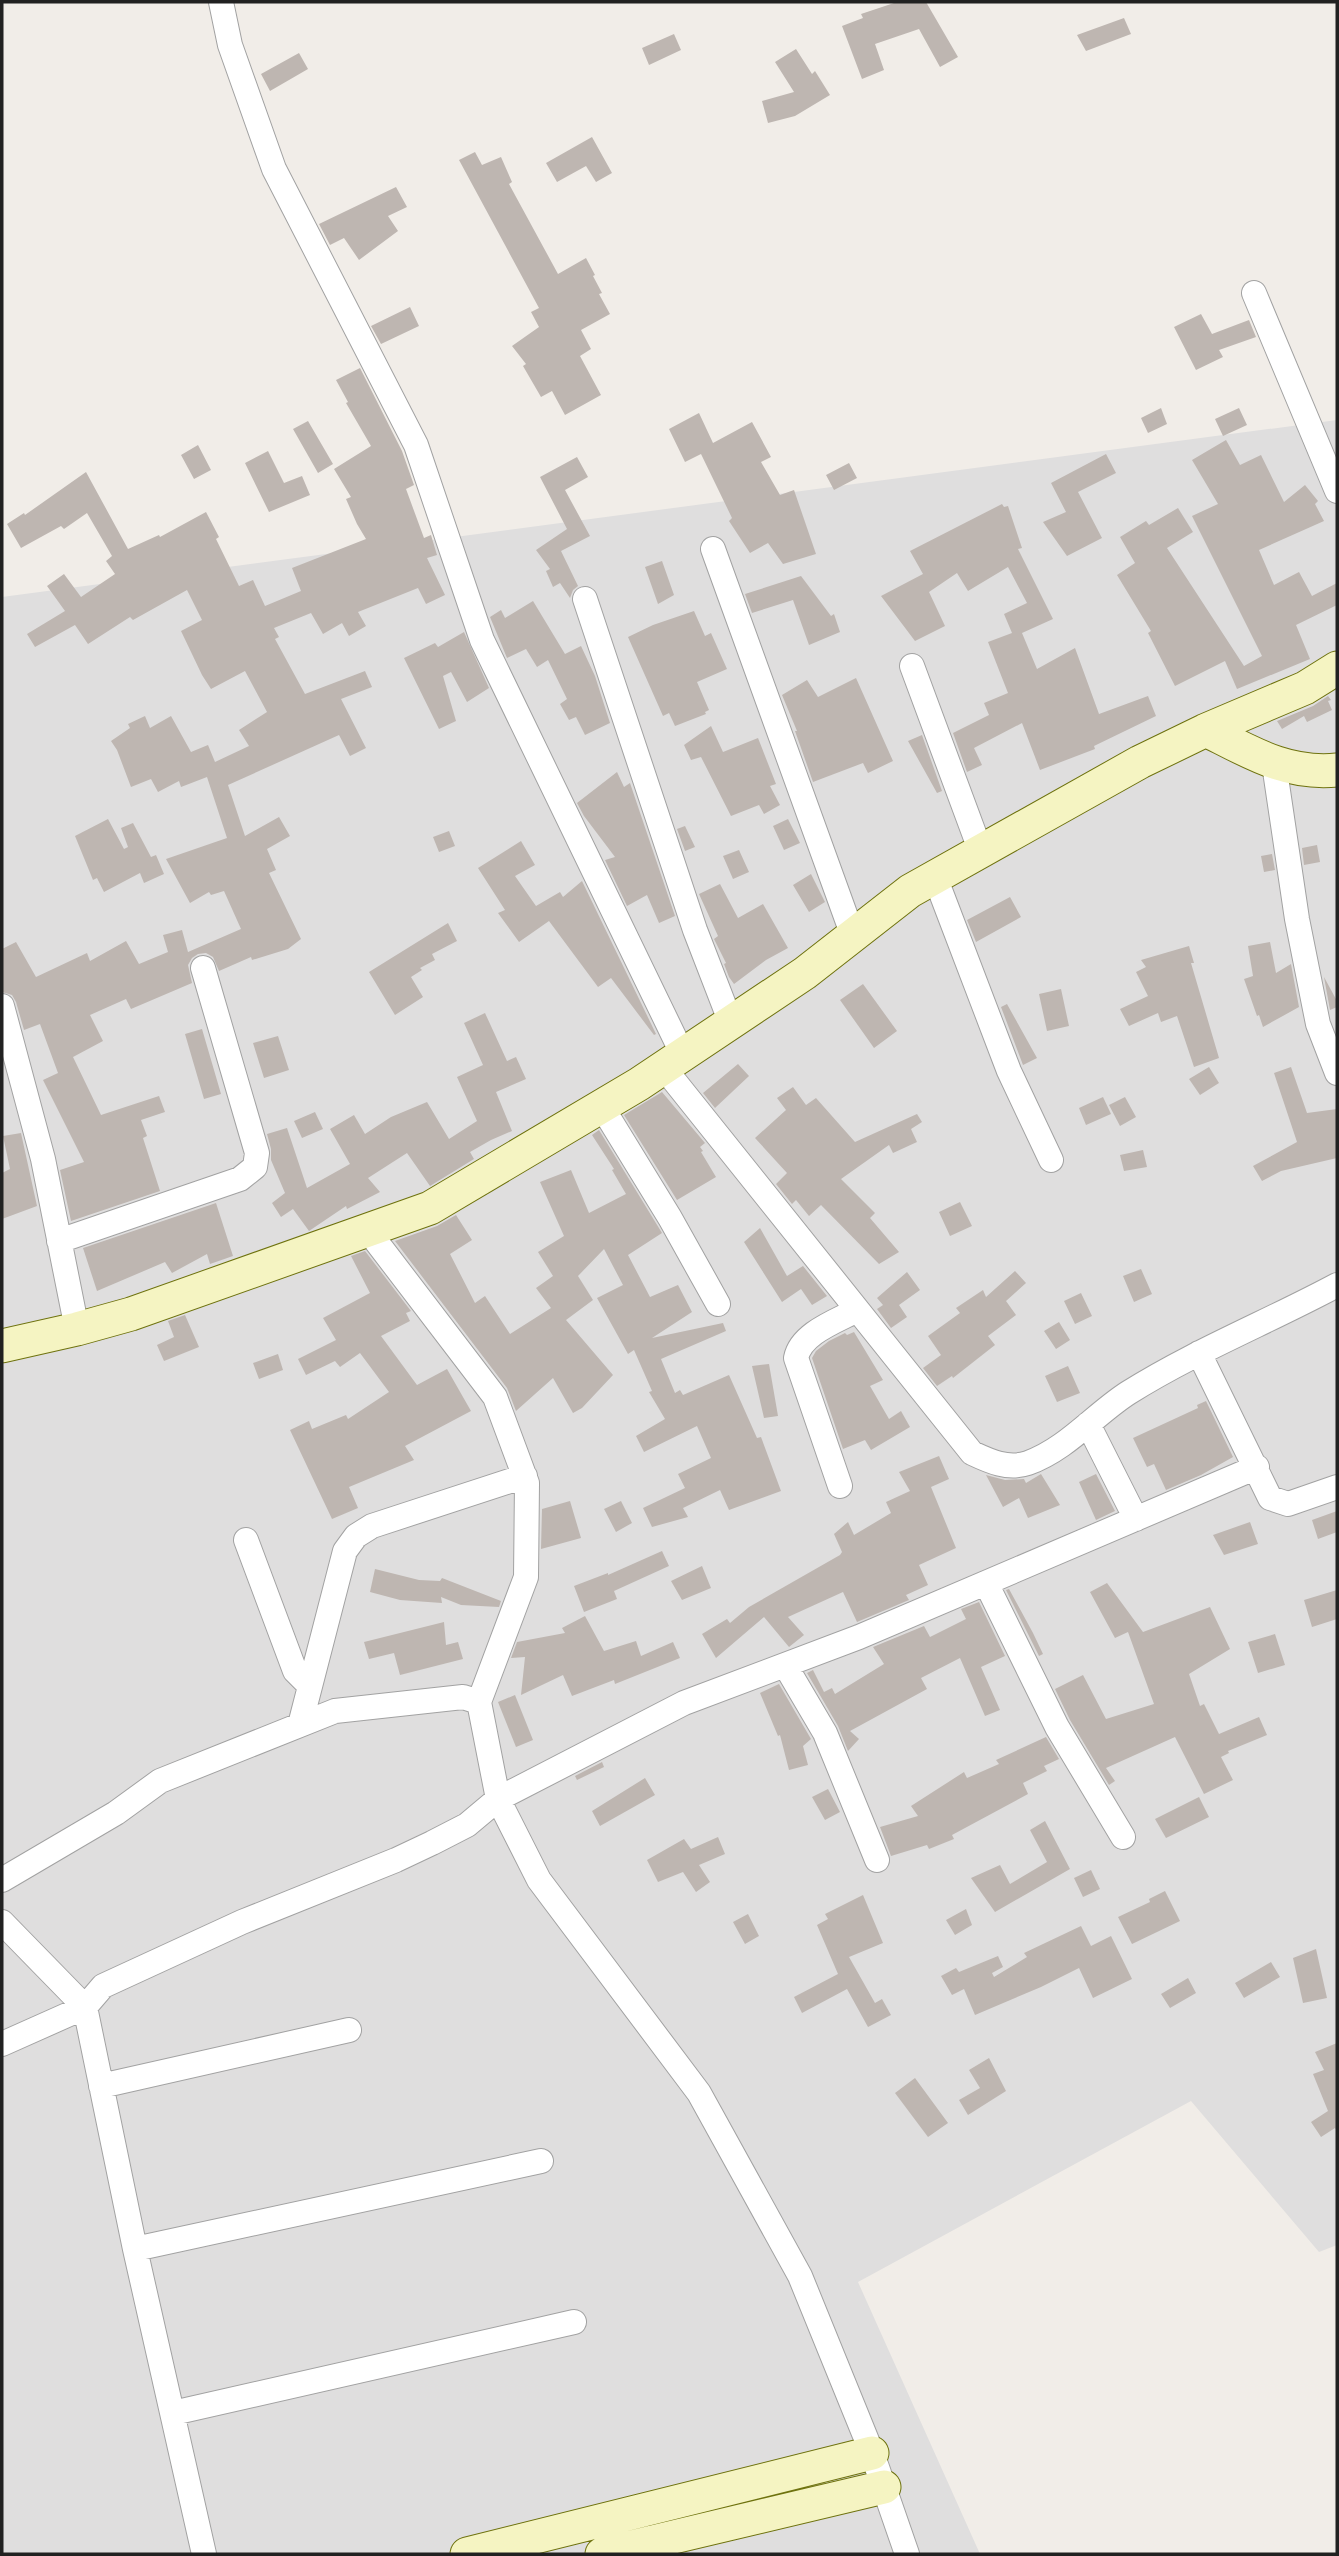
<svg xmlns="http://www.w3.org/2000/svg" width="1339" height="2556" font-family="Cabin,sans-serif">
<rect width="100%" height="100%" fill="#f1ede8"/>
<path fill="#dfdede" d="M1337 420V2245L1319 2252 1191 2101 858 2282 980 2554H2V597Z"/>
<path fill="#beb6b1" d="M897 2H926L958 57 940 67 919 29 875 44 884 70 862 79 842 26 863 18 861 14Z
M1124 18 1131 34 1086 51 1077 35Z
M674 34 681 50 649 65 642 48Z
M796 49 812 74 815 71 830 95 795 116 768 123 762 101 794 92 775 62Z
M299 53 308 69 270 91 261 74Z
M592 137 612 173 596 182 586 166 557 182 546 163Z
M475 152 482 165 501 157 512 182 509 184 558 274 586 258 595 275 593 276 602 293 599 294 610 314 581 330 591 349 580 356 601 395 565 415 552 391 541 397 523 366 526 364 512 346 539 327 531 312 539 308 459 160Z
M396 187 407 207 388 216 398 231 359 260 344 238 330 245 319 224Z
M410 307 419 326 381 344 371 326Z
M1201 314 1212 334 1249 320 1256 337 1219 350 1223 357 1196 370 1174 327Z
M360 368 402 451 414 485 406 489 424 538 431 535 437 555 427 558 445 595 426 604 418 588 358 612 366 626 349 636 342 623 323 634 311 613 274 628 279 637 275 639 305 694 365 671 372 687 341 699 366 748 350 756 339 735 228 785 245 836 279 817 290 836 267 849 276 870 269 873 301 939 288 949 252 960 251 957 219 971 213 957 206 953 198 954 192 958 188 965 192 983 131 1009 126 999 90 1015 103 1041 73 1057 101 1115 159 1096 165 1112 141 1120 147 1136 143 1138 160 1191 71 1221 60 1170 84 1162 43 1080 58 1073 40 1024 24 1030 16 1002 12 995 2 992V949L16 942 36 977 87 953 90 961 126 941 139 964 168 952 163 935 182 930 188 952 241 929 224 891 211 895 209 892 190 903 166 859 227 838 207 777 181 787 179 781 158 792 151 779 131 787 117 750 111 741 130 728 128 724 145 716 150 728 171 716 191 752 208 745 215 762 249 746 239 730 267 712 245 671 211 689 202 675 181 631 202 620 187 590 133 620 130 617 88 644 75 625 35 647 27 634 65 611 47 586 64 574 81 597 115 574 106 561 112 556 87 513 64 529 61 526 21 548 7 524 24 513 25 515 86 472 128 549 159 535 160 537 206 512 219 537 216 539 239 586 253 580 265 606 301 591 292 568 366 539 357 524 346 499 351 497 334 469 371 446 346 403 348 402 336 380Z
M1161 408 1167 424 1148 433 1141 418Z
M1239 408 1247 425 1223 436 1215 419Z
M699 413 713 443 752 422 771 457 761 462 780 495 794 490 816 554 783 564 768 543 750 553 729 521 732 518 701 454 685 462 669 429Z
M308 421 333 464 318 473 293 429Z
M1226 440 1240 465 1261 455 1284 502 1305 485 1318 501 1315 504 1324 521 1259 550 1274 585 1299 572 1312 596 1337 583V605L1296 625 1310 659 1237 689 1225 661 1175 686 1148 633 1151 631 1117 575 1135 563 1120 537 1146 521 1149 525 1178 508 1193 532 1167 548 1244 666 1262 656 1192 516 1218 504 1192 460Z
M198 445 211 470 194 479 181 455Z
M268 451 284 483 302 476 310 495 269 512 245 463Z
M1106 454 1116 473 1078 492 1102 538 1067 556 1043 522 1066 512 1051 483Z
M577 457 588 477 565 490 590 536 561 551 578 586 573 590 570 598 560 583 553 587 546 571 550 569 536 550 567 529 540 477Z
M849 463 857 478 834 490 826 475Z
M1002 504 1004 507 1008 506 1022 548 1018 549 1053 619 1022 633 1037 669 1075 648 1099 714 1148 696 1156 716 1094 746 1095 749 1040 770 1022 723 974 748 982 765 967 772 953 733 989 715 984 703 1008 693 988 642 1012 633 1004 614 1027 603 1008 567 968 591 957 573 929 592 945 626 915 641 881 596 923 574 910 551Z
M662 561 674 595 658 604 645 567Z
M801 576 831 616 834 614 840 632 809 645 793 600 752 613 745 594Z
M533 601 565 654 581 646 595 676 610 723 585 735 576 717 569 720 560 704 567 699 548 660 537 667 526 649 507 658 490 617 501 610 505 618Z
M694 611 705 636 711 633 727 669 697 682 709 710 705 712 706 714 675 726 669 713 663 716 628 637 653 625Z
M464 632 489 688 467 702 451 672 443 676 456 721 439 729 404 658 435 643 438 647Z
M856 678 893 761 868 773 863 763 813 782 795 731H797L782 695 807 680 818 697Z
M1328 696 1331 700 1328 701 1332 710 1307 722 1304 716 1282 729 1277 721 1313 706Z
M711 726 723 752 758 738 776 784 770 786 780 805 764 814 759 805 731 816 701 757 691 760 684 745Z
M922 735 942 791 937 793 908 741Z
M617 772 624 787 630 783 675 916 659 923 647 895 627 906 605 860 615 857 584 816 577 803Z
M108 819 124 849 128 847 121 828 133 823 151 857 156 855 164 874 144 883 140 873 104 892 97 878 93 880 75 836Z
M788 819 800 843 784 850 773 826Z
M685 826 695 847 685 851 677 829Z
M449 831 455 846 439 852 433 837Z
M521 841 535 865 515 876 536 906 560 892 563 897 582 881 656 1034 654 1035 611 978 598 987 549 921 519 942 498 913 505 910 478 868Z
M1317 845 1320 862 1304 865 1302 848Z
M739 850 749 872 733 879 723 856Z
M1272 854 1275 870 1264 872 1261 856Z
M811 874 825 902 809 912 793 885Z
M720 884 738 918 763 904 788 948 766 960 734 984 729 977 724 964 726 963 714 939 718 936 699 894Z
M1010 897 1021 917 976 942 967 920Z
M448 923 457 941 432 954 435 960 420 968 422 970 411 977 423 997 395 1015 369 972Z
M1270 942 1276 973 1291 964 1299 1007 1263 1027 1259 1015 1257 1016 1244 979 1253 976 1248 946Z
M1189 946 1194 963H1191L1219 1058 1194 1067 1177 1016 1161 1022 1158 1013 1129 1026 1120 1009 1148 996 1136 972 1146 967 1141 960Z
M1324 977 1337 1001V1007L1330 1010Z
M863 984 897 1031 874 1048 840 1000Z
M1061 989 1069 1026 1047 1031 1039 994Z
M1007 1004 1037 1058 1023 1065 1001 1007Z
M485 1013 507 1061 516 1057 526 1079 496 1092 512 1131 491 1140 470 1152 474 1159 430 1186 407 1153 368 1178 380 1192 347 1209 346 1206 309 1231 293 1209 281 1217 272 1203 285 1193 271 1160V1149L267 1134 287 1128 307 1188 350 1164 330 1129 354 1115 365 1134 391 1117 427 1102 449 1139 477 1121 457 1077 483 1065 464 1023Z
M202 1029 221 1094 204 1099 185 1034Z
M278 1036 289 1070 264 1078 253 1043Z
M738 1064 749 1076 715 1108 703 1093Z
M1209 1067 1219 1083 1200 1095 1189 1079Z
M1291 1067 1307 1113 1337 1109V1158L1281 1171 1262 1181 1253 1166 1297 1142 1274 1073Z
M793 1087 806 1105 816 1098 855 1142 917 1114 922 1122 911 1129 917 1142 893 1153 889 1145 841 1179 875 1213 870 1218 899 1252 879 1264 821 1205 809 1216 796 1200 792 1204 776 1184 787 1173 755 1138 786 1110 777 1098Z
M662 1092 705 1143 700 1147 703 1151 701 1152 716 1177 677 1200 624 1115Z
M1103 1097 1111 1114 1086 1125 1079 1108Z
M1125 1097 1136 1117 1120 1126 1109 1105Z
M315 1112 323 1129 302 1138 294 1121Z
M599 1130 662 1233 628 1255 650 1297 678 1285 692 1312 652 1338 723 1323 726 1331 661 1359 675 1393 680 1390 683 1395 729 1375 757 1438 761 1437 781 1491 729 1510 720 1490 683 1508 688 1517 652 1527 643 1508 685 1488 678 1474 711 1458 697 1426 644 1452 636 1436 665 1419 649 1392 652 1391 634 1350 628 1354 597 1298 623 1285 604 1249 578 1276 593 1300 566 1320 613 1375 582 1408 573 1413 553 1378 516 1411 507 1388 395 1241 437 1226 456 1215 472 1240 450 1254 475 1303 485 1296 510 1334 551 1308 536 1288 553 1276 538 1252 564 1236 540 1182 571 1170 589 1213 626 1194 612 1170 614 1169 592 1135Z
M21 1133 37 1206 2 1219V1173L10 1169 3 1136Z
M1143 1150 1147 1167 1124 1171 1120 1155Z
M960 1202 972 1226 950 1236 939 1212Z
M216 1203 233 1256 210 1264 207 1254 172 1273 165 1262 97 1291 83 1248Z
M760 1228 787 1276 803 1266 827 1296 812 1305 801 1289 782 1302 744 1242Z
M365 1251 411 1311 406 1313 410 1321 381 1336 417 1385 447 1369 471 1411 405 1446 414 1460 349 1487 358 1508 332 1519 290 1430 309 1421 312 1429 346 1415 348 1419 389 1392 360 1353 340 1367 335 1361 306 1375 298 1359 336 1340 323 1318 370 1293 351 1256Z
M1141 1269 1152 1294 1134 1302 1123 1276Z
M1015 1271 1026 1283 1006 1301 1016 1315 988 1336 995 1345 953 1378 952 1376 937 1386 923 1368 941 1355 928 1336 960 1313 956 1308 983 1290 986 1297Z
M907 1272 920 1290 899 1305 907 1317 891 1328 877 1309 883 1305 877 1298Z
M1081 1293 1092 1316 1075 1324 1064 1301Z
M185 1315 199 1347 164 1361 157 1345 174 1337 168 1321Z
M1059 1322 1070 1340 1056 1349 1044 1331Z
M854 1332 883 1380 870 1386 889 1419 901 1411 910 1427 871 1450 865 1440 843 1449 812 1358 816 1351 829 1341 845 1333 847 1335Z
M278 1354 283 1370 259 1379 253 1363Z
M769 1364 778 1416 764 1418 752 1366Z
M1068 1366 1080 1393 1057 1402 1045 1376Z
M1206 1401 1233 1457 1201 1475 1166 1490 1154 1464 1147 1467 1133 1438 1198 1408 1197 1405Z
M939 1456 949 1479 931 1487 956 1548 919 1565 928 1585 906 1595 909 1600 857 1622 843 1592 788 1617 804 1635 789 1647 764 1617 716 1658 702 1634 727 1619 730 1623 749 1607 840 1555 842 1552 834 1534 848 1522 854 1535 891 1513 886 1502 910 1491 899 1472Z
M1041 1474 1060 1505 1028 1518 1019 1498 1003 1507 986 1475 1005 1480 1024 1479 1026 1483Z
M1096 1474 1115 1511 1096 1520 1079 1482Z
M570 1501 581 1538 541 1549 542 1509Z
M621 1501 632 1523 616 1532 604 1509Z
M1337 1511V1532L1318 1539 1312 1520Z
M1250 1522 1258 1544 1224 1555 1213 1535Z
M662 1551 669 1566 614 1591 617 1599 584 1612 574 1586 608 1573V1575Z
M702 1566 711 1588 682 1600 671 1581Z
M375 1569 419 1580 440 1581 442 1578 501 1601 499 1607 461 1605 441 1597 442 1603 400 1600 370 1592Z
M1107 1583 1143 1632 1210 1607 1230 1649 1189 1674 1200 1706 1204 1704 1219 1734 1259 1717 1267 1735 1228 1751 1229 1753 1221 1757 1233 1780 1204 1794 1175 1737 1106 1768 1115 1781 1109 1785 1070 1720 1055 1689 1083 1675 1106 1719 1154 1704 1128 1632 1115 1638 1090 1592Z
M1009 1589 1033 1633 1043 1654 1039 1656 1006 1590Z
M1337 1590V1619L1312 1627 1304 1600Z
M979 1602 1005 1656 981 1667 1000 1710 985 1716 960 1658 921 1678 927 1689 850 1731 859 1739 848 1751 838 1726 807 1673 813 1670 824 1692 832 1688 835 1694 884 1664 873 1647 924 1626 930 1637 966 1619 961 1609Z
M585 1616 604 1651 636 1641 641 1656 673 1642 680 1658 615 1684 614 1680 572 1696 563 1675 521 1695 525 1657 511 1658 517 1642 565 1633 562 1628Z
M444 1622 446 1645 458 1642 463 1659 400 1675 394 1653 369 1659 364 1642Z
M1275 1634 1285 1665 1258 1673 1248 1642Z
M779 1684 811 1739 803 1746 808 1765 789 1770 780 1735 778 1736 760 1693Z
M515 1695 533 1740 516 1747 498 1702Z
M1046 1737 1059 1759 1044 1766 1047 1771 1023 1783 1028 1794 952 1835 954 1839 929 1849 927 1845 891 1856 880 1827 918 1816 911 1806 964 1772 967 1778 999 1764 996 1760Z
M602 1762 604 1767 577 1780 575 1776Z
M645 1778 655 1795 600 1826 592 1811Z
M828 1789 840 1812 825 1820 812 1797Z
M1199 1797 1209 1817 1166 1838 1155 1819Z
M1045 1821 1070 1869 995 1912 971 1878 1000 1865 1010 1884 1047 1862 1030 1830Z
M718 1837 725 1854 699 1865 710 1882 696 1892 683 1872 658 1882 647 1860 684 1839 691 1849Z
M1091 1870 1100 1889 1083 1897 1074 1878Z
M1165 1891 1180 1921 1132 1944 1118 1917 1150 1902 1149 1899Z
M863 1895 883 1943 849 1957 875 2003 882 1999 891 2015 868 2027 847 1989 802 2013 794 1997 838 1974 817 1925 828 1919 825 1914Z
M966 1909 972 1925 955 1935 946 1920Z
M748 1914 759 1936 745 1944 733 1922Z
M1081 1926 1091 1946 1111 1936 1132 1979 1093 1998 1079 1968 1041 1987 975 2015 964 1989 952 1995 941 1976 956 1968 959 1972 998 1956 1003 1967 992 1973 994 1977 1027 1957 1024 1953Z
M1316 1949 1327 1998 1303 2003 1293 1958Z
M1271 1962 1280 1977 1244 1998 1235 1983Z
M1188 1978 1196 1993 1170 2008 1161 1994Z
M1337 2043V2131L1335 2128 1321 2137 1311 2122 1328 2111 1313 2074 1324 2070 1315 2052Z
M989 2058 1006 2091 968 2115 959 2100 980 2088 969 2070Z
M915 2078 948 2123 928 2137 895 2093Z"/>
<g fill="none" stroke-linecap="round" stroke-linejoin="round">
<g stroke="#a2a2a2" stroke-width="26">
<path id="street" d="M221 2 230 45 274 169 416 445 482 640 683 1055
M1254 293 1337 491
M713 549 853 936
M585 599 695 930 731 1023
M912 666 981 852
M1274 764 1297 919 1318 1024 1337 1073
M935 877 1009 1071 1051 1160
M2 1006 43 1159 77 1329
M664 1068 972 1453C989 1461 1008 1470 1028 1463 1067 1449 1094 1415 1128 1393 1195 1351 1268 1322 1337 1285
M602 1107 670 1218 718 1304
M369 1232 495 1397 527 1483 526 1577 479 1702 498 1799 539 1880 699 2093 800 2276 872 2453 907 2554
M59 1241 240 1179 255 1167 257 1153 203 968
M1199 1353 1270 1498 1288 1504 1337 1487
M1088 1424 1136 1519
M840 1486 796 1358C801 1333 837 1321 857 1310
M246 1540 295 1671 310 1686
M986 1583 1057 1727 1123 1837
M785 1665 825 1733 877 1860
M300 1725 345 1551 356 1536 372 1526 525 1476
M2 1880 116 1813 160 1781 335 1711 463 1697 479 1702
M2 1922 85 2007 135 2249 204 2554
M2 2044 85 2007 103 1986 242 1922 396 1860 432 1843 467 1825 498 1799 684 1703 859 1637 1257 1467
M101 2086 349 2030
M135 2249 541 2161
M173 2413 574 2322"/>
</g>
<g stroke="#6e720e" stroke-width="35">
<path id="secondary" d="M1206 730C1250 752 1286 775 1337 770
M2 1346 77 1329 131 1314 430 1208 639 1084 805 973 910 891 1140 762 1206 730 1305 688 1337 668
M467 2554 872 2453
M602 2554 884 2487"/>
</g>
<use href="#street" stroke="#fff" stroke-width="24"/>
<use href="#secondary" stroke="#f5f4c2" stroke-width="33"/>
</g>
<rect width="1339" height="2556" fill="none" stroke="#212121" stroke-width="7"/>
</svg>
